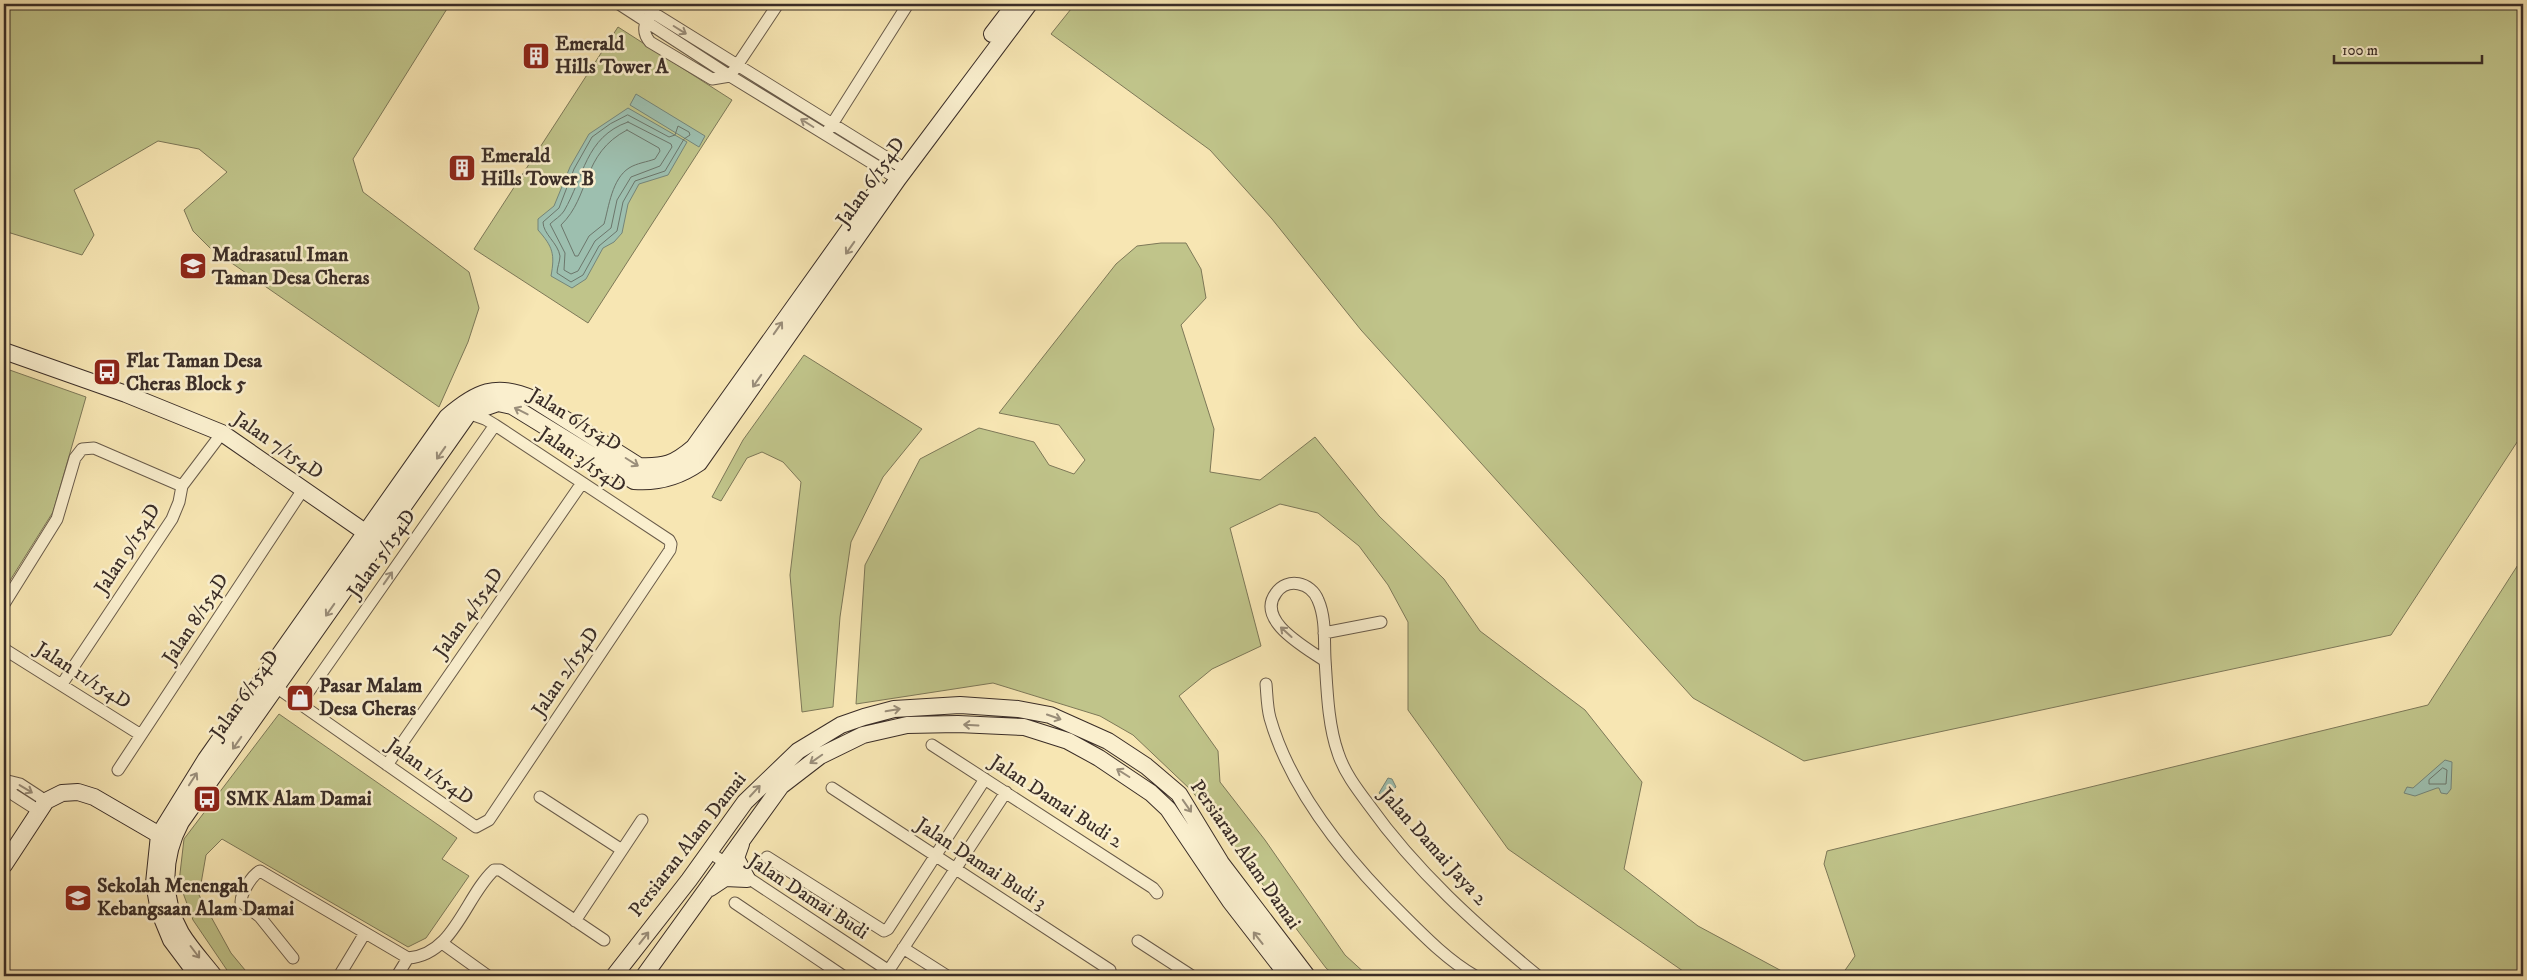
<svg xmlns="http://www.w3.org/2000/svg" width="2527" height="980" font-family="'IM FELL DW Pica',serif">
<rect width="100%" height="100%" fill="#f7e6b3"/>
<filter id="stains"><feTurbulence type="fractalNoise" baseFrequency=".004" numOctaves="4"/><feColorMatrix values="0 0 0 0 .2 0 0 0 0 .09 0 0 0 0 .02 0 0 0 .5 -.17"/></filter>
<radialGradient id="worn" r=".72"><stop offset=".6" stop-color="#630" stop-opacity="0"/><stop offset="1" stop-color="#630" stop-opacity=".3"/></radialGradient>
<path fill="#c0c48a" stroke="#7d7858" d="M4 4H450L353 159 363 192 469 272 479 308 468 342 439 407 210 248 193 231 184 210 227 172 199 149 158 141 74 190 94 235 82 255 4 231Z
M1075 4H2523V433L2391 635 1804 761 1693 698 1361 330 1272 219 1210 150 1051 34Z
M618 27 732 100 588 323 474 249Z
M1161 243H1186L1201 269 1206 298 1181 325 1214 429 1210 472 1260 480 1315 437 1379 516 1444 579 1480 631 1585 710 1642 782 1624 869 1698 926 1791 976H1690L1508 849 1408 710V622L1388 585 1359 546 1318 513 1280 504 1230 528 1261 646 1212 669 1179 696 1218 751 1220 782 1265 840 1345 955 1368 976H1335L1326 968 1192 791 1133 735 1100 716 993 683 856 704 865 565 920 459 979 428 1034 442 1049 465 1074 474 1085 460 1059 425 999 413 1116 264 1137 246Z
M804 355 922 429 883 477 851 542 840 617 833 707 802 712 790 575 801 482 783 462 762 452 747 458 721 501 712 497 743 440Z
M4 368 86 397 53 512 4 590Z
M2523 557V976H1841L1855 956 1824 864 1827 851 2428 705Z
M279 714 457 838 442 859 469 876 426 938 408 947 222 839 206 855 199 895 231 953 250 976H231L193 920 179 882 184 839Z"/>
<path fill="#9dbfaf" stroke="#758579" d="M636 94 705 136 699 147 630 105Z
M628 108 687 142 668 175 639 184 628 204 622 233 614 242 603 248 586 279 572 288 551 276C555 254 553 247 538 230V219L554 206 570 167 589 134Z
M2445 760 2452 762 2451 789 2447 794 2441 793 2439 788H2437L2415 796 2404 793 2407 787 2413 788Z
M1388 778 1392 779 1396 787 1386 796H1382L1379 793Z"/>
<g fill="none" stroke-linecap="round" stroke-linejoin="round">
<path stroke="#6c766b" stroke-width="1" d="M628 115 669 137 675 135 678 126 689 132 690 135 684 139 665 171 635 181 623 202 617 231 599 246 583 275 571 282 557 273C557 268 560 261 560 256 558 243 543 234 543 222L559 208 574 169 592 137 610 124Z
M628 122 671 144 672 147 660 166 631 177 617 200 611 228 595 241 578 271 571 274 564 270 565 253 550 224C554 220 561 216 564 211 584 177 585 137 628 122Z
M627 130 659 148 660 151 655 159C647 162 637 163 629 168 612 179 609 206 604 224L589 236 578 256H575L561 225C591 196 581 154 627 130Z
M2443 768 2447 770 2446 784H2429V780Z"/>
<g stroke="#695b4a" stroke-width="13">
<path id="street" d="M619 4 730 76 898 179
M639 4 905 169
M657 4C649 17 638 28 650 42L712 79 730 76 778 4
M829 129 908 4
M4 604 57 519 75 458 82 449 94 448 182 486
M1324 633 1381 622
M4 649 141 735
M1325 661C1307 648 1255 621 1276 593 1287 577 1311 582 1318 600 1326 618 1324 640 1325 659 1327 689 1328 725 1338 753 1344 772 1357 789 1369 805 1416 871 1476 925 1538 976
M62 684 172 519 179 502 182 486 222 433
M1266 684C1267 695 1267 707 1270 718 1291 792 1351 864 1405 917 1427 939 1449 961 1475 976
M276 687 476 827 489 820 670 550 671 544 669 540 495 425 485 419 468 413
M300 704 495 425
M932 745 1153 888 1157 893
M387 765 582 483
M118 770 304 488
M4 780 20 784 46 801
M4 782 14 795 39 811
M832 788 1110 970
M540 797 622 850
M709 852 889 971
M767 857 884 931 888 929 985 779
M735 903 843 976
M575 921 642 820
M1138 941 1192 976
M442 943 488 976
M903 948 947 976
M293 958 260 917 241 902C241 893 252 875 260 871L408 958C454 955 465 897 494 870H500L604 940
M339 976 365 933
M397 976 408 958
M885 976 1006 792"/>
</g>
<g stroke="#3a2d27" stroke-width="18">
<path id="secondary" d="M992 34 1015 4
M4 351 126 394 222 433 375 539
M4 865 46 801 62 793 78 792 94 797 168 840
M710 888 725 878 747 879 736 858 741 844
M198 976 171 940 159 911 154 883 159 835 206 759 447 417C476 392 496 382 533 399L639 466C665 467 674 464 694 447L878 189
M214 976C203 962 190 948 181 933 161 898 162 857 181 822L469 413 498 403 512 406 634 481C658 483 679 477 699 463L898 179 1029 4
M614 976 689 880 745 802 798 751 841 725 864 717 894 709 960 705 1018 709 1050 715 1108 741 1146 766 1179 794 1221 863 1307 976
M644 976 781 786 820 756 863 735 907 725 958 724 1024 727 1068 741 1099 758 1151 793 1168 809 1230 901 1288 976"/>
</g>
<use href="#street" stroke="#faefce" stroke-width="11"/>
<use href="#secondary" stroke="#faefce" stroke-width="16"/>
</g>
<defs><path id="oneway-shaft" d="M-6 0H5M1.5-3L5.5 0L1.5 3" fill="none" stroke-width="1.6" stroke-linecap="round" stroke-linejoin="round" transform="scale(1.25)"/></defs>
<g stroke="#9a8e7a">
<use href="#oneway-shaft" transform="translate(680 30) rotate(32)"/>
<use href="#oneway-shaft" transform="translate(807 123) rotate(-148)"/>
<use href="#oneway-shaft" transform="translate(850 248) rotate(125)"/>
<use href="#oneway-shaft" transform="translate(778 328) rotate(-55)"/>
<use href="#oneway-shaft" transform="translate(757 381) rotate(125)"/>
<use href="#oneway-shaft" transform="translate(521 411) rotate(-153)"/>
<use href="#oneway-shaft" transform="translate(441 453) rotate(125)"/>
<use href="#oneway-shaft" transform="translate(632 462) rotate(32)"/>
<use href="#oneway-shaft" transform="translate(388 578) rotate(-55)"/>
<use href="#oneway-shaft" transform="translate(330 610) rotate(125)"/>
<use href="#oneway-shaft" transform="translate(1286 632) rotate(-138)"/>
<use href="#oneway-shaft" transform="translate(893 710) rotate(-10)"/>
<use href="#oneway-shaft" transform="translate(1054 717) rotate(19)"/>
<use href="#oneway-shaft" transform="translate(971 725) rotate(-177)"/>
<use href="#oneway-shaft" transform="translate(237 743) rotate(125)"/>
<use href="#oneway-shaft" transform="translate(816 759) rotate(145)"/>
<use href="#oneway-shaft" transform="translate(1123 773) rotate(-148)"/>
<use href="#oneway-shaft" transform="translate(193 779) rotate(-57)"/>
<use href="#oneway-shaft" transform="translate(26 789) rotate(31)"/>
<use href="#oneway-shaft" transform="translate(755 791) rotate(-47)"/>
<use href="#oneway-shaft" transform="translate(1187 806) rotate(55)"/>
<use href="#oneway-shaft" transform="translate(644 938) rotate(-52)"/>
<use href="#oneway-shaft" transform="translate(1258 938) rotate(-128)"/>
<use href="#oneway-shaft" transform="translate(195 952) rotate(53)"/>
</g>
<defs>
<g id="building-square" transform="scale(1.4375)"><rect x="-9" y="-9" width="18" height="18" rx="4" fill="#8f2418" stroke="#faefce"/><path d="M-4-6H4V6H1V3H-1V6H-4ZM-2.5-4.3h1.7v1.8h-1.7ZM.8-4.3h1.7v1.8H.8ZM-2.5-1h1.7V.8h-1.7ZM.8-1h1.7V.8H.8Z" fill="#fff"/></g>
<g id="school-square" transform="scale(1.4375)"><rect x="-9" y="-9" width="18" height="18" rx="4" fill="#8f2418" stroke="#faefce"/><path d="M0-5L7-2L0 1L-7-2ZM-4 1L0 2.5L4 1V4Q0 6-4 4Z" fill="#fff"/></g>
<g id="bus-square" transform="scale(1.4375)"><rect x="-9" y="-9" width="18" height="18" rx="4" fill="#8f2418" stroke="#faefce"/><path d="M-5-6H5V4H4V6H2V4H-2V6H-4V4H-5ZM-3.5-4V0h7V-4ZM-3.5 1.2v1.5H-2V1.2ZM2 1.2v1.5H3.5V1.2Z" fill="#fff"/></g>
<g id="shop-square" transform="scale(1.4375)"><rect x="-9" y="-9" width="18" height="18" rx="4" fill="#8f2418" stroke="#faefce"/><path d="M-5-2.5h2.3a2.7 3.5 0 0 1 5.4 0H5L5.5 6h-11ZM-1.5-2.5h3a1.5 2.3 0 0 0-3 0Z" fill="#fff"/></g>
</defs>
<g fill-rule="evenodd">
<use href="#building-square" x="536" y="56"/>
<use href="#building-square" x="462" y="168"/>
<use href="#school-square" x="193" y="266"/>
<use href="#bus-square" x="107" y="372"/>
<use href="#shop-square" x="300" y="698"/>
<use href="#bus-square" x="207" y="799"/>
<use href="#school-square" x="78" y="898"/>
</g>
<g text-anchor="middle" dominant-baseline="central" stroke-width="5" stroke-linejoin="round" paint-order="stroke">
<g font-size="20" font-weight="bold" fill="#3a2d27" stroke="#faefce" text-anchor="start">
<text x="555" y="44">Emerald<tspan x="555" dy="23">Hills Tower A</tspan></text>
<text x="481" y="156">Emerald<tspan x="481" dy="23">Hills Tower B</tspan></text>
<text x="212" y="255">Madrasatul Iman<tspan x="212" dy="23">Taman Desa Cheras</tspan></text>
<text x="126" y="361">Flat Taman Desa<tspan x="126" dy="23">Cheras Block 5</tspan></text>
<text x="319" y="686">Pasar Malam<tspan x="319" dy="23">Desa Cheras</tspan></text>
<text x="226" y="799">SMK Alam Damai</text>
<text x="97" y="886">Sekolah Menengah<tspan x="97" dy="23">Kebangsaan Alam Damai</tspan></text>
</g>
<g font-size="20" fill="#3a2d27" stroke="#faefce">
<text transform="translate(871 182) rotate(-55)">Jalan 6/154D</text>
<text transform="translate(575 420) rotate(31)">Jalan 6/154D</text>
<text transform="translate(278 446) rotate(34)">Jalan 7/154D</text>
<text transform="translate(582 460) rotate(34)">Jalan 3/154D</text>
<text transform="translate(128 549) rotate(-57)">Jalan 9/154D</text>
<text transform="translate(382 554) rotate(-55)">Jalan 5/154D</text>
<text transform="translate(469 613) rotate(-55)">Jalan 4/154D</text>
<text transform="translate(196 619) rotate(-57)">Jalan 8/154D</text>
<text transform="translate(566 672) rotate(-56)">Jalan 2/154D</text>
<text transform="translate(83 676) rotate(32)">Jalan 11/154D</text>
<text transform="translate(245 695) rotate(-55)">Jalan 6/154D</text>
<text transform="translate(430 772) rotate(35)">Jalan 1/154D</text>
<text transform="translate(1056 802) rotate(33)">Jalan Damai Budi 2</text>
<text transform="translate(688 845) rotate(-52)">Persiaran Alam Damai</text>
<text transform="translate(1433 847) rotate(48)">Jalan Damai Jaya 2</text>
<text transform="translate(1245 855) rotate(55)">Persiaran Alam Damai</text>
<text transform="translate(981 864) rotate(33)">Jalan Damai Budi 3</text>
<text transform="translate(808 897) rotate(33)">Jalan Damai Budi</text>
</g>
</g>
<rect width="2527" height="980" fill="none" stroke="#f7e6b3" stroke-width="20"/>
<rect x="5" y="5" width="2517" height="970" fill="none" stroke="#3a2d27" stroke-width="2.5"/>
<rect x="10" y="10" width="2507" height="960" fill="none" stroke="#3a2d27"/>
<path d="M2334 55v8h148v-8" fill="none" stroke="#3a2d27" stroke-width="2.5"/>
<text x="2342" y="55" font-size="15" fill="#3a2d27" stroke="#faefce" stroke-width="4" paint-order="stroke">100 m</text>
<rect width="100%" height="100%" filter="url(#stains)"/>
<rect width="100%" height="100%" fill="url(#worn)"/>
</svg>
